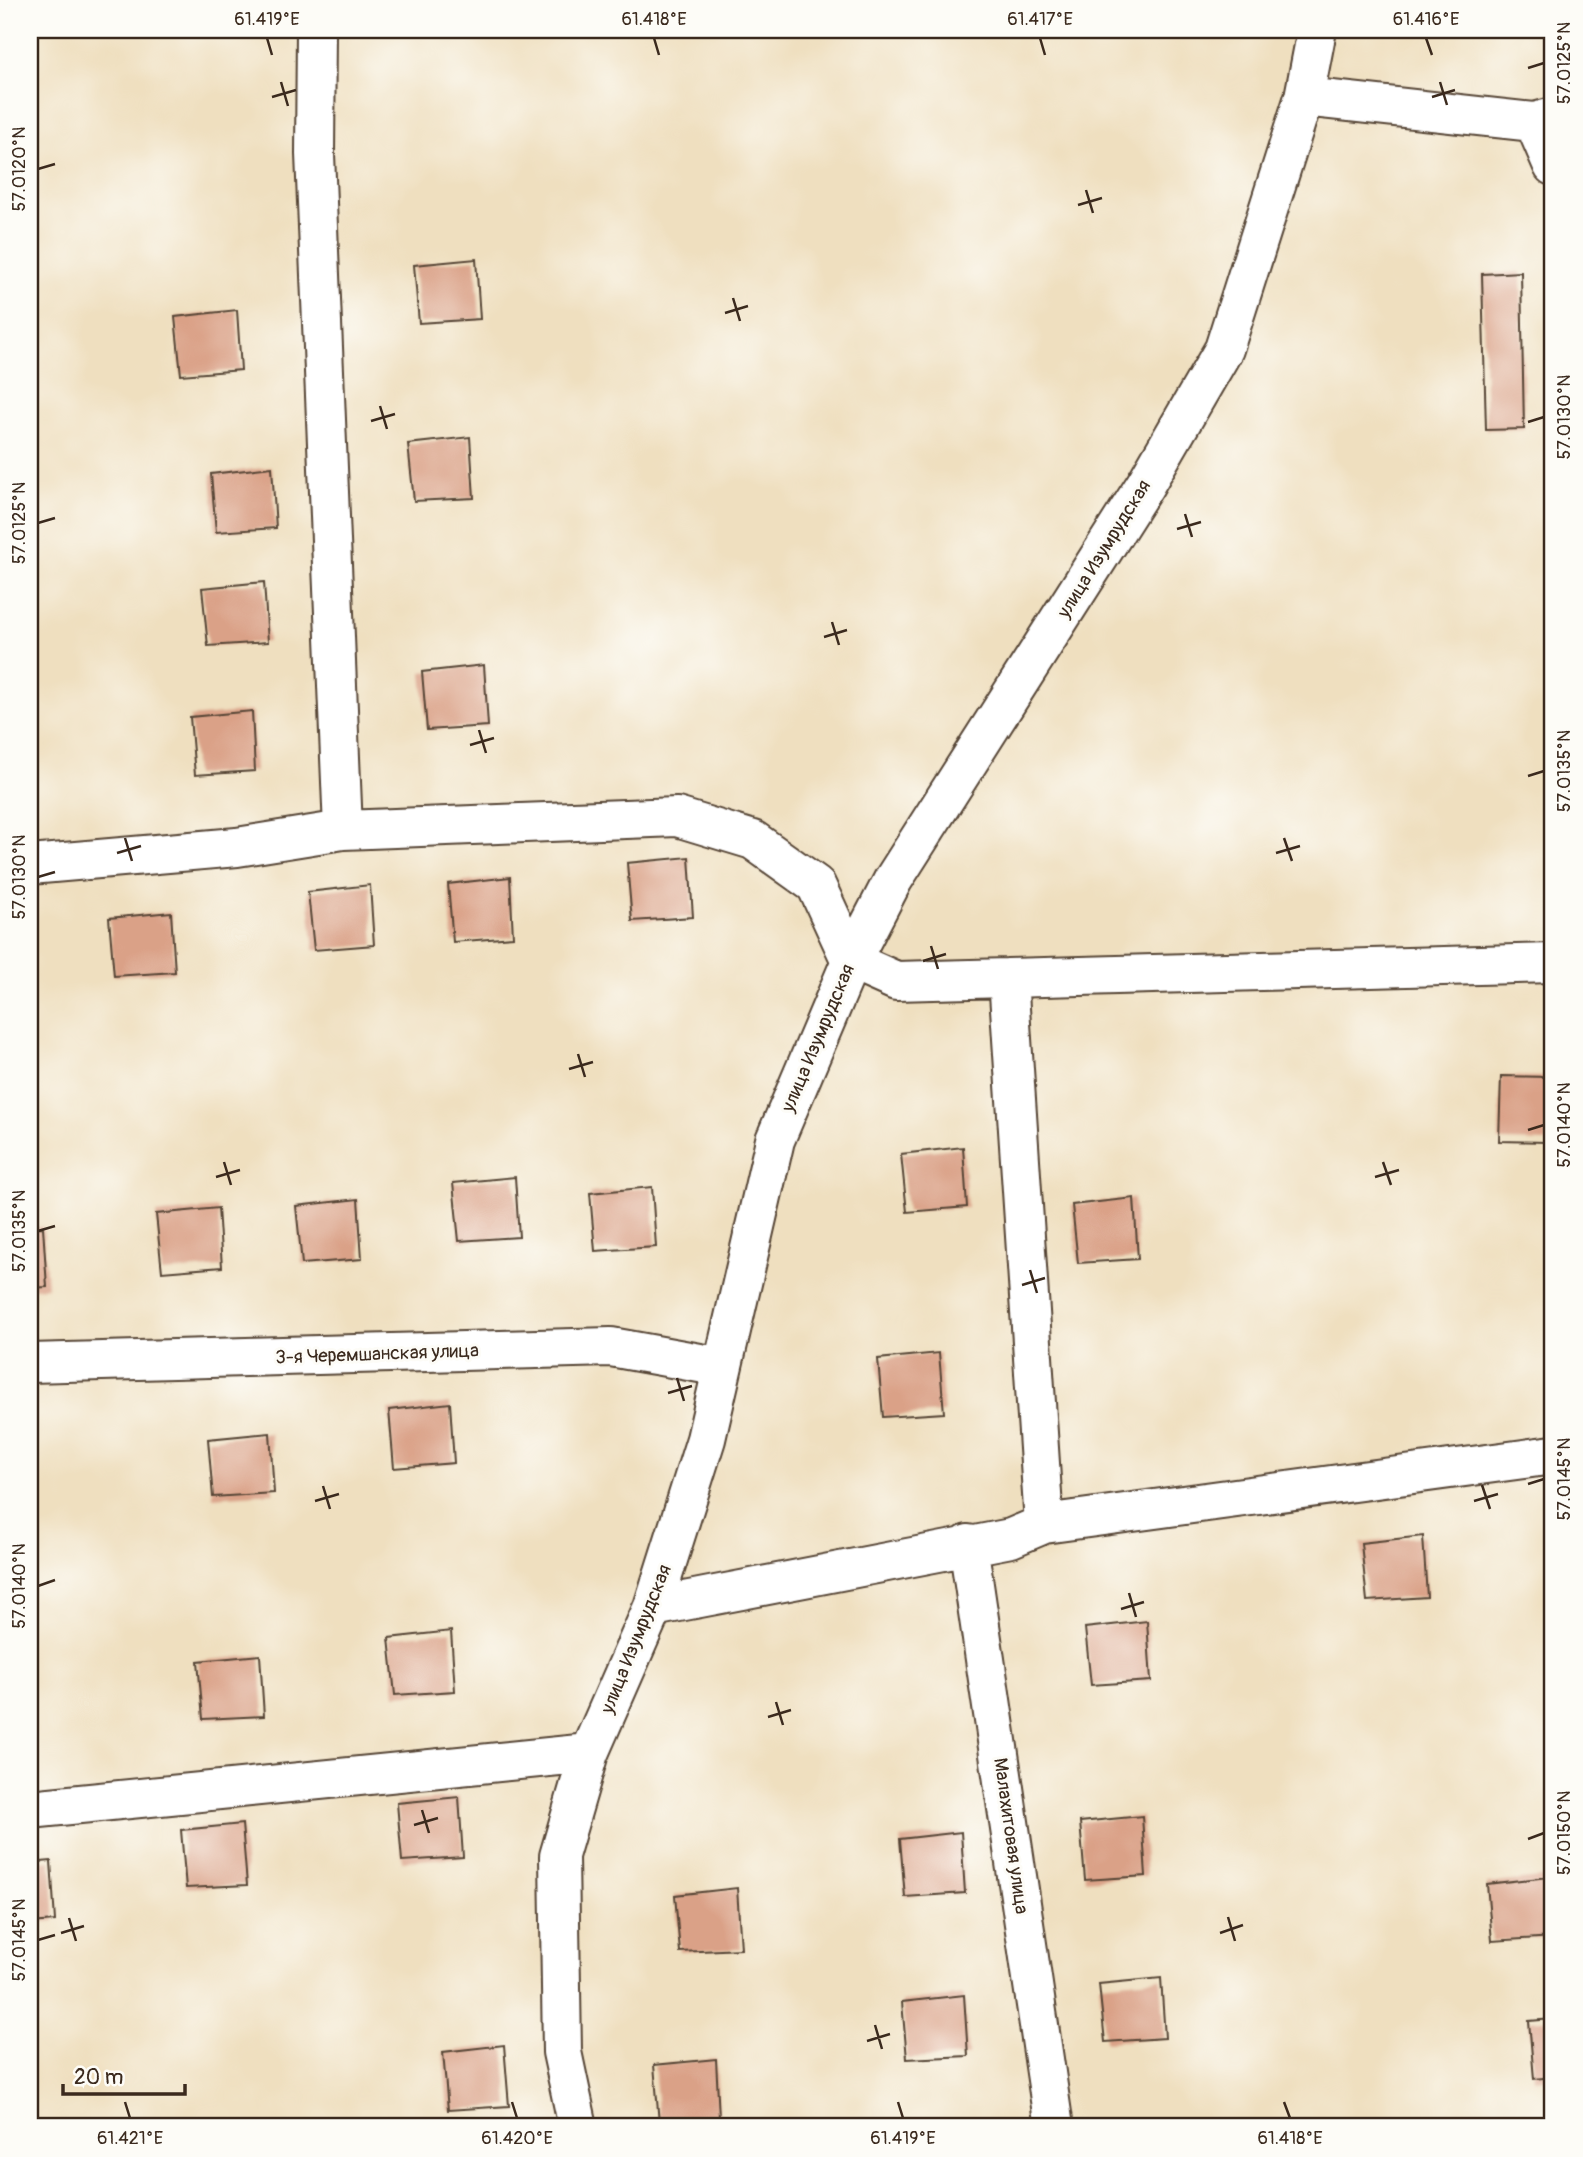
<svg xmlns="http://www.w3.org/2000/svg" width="1583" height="2157" font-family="Pangolin,sans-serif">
<rect width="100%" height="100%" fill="#fdfcf7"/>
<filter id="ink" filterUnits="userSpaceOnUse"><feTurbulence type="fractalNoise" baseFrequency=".0143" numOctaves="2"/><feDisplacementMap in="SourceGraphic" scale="14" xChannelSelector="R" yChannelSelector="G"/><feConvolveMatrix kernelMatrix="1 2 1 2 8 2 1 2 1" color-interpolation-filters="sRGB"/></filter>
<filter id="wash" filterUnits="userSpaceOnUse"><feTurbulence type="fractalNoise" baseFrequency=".00686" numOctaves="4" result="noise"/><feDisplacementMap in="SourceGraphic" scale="28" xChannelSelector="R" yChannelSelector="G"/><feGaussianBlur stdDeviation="1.57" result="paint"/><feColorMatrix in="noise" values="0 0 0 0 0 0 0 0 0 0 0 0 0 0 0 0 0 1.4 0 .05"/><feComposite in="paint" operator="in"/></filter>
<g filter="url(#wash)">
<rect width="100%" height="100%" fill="#efdfbf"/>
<g id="blocks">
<path fill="#daa187" d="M476 259 480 319 419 323 414 265Z
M1521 272 1524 429 1486 430 1482 274Z
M237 310 241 370 181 375 175 317Z
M470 437 474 498 414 501 408 444Z
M272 467 276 528 216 532 211 474Z
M264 582 268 642 208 646 202 588Z
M484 665 488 726 427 730 422 672Z
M252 711 255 771 195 775 190 717Z
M689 857 693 917 632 921 627 863Z
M510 877 513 937 453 942 448 884Z
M370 885 374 945 314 950 308 892Z
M171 912 175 972 114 976 109 918Z
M1501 1076 1548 1077 1546 1142 1499 1141Z
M963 1147 967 1207 907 1212 901 1154Z
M515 1177 519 1237 459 1241 453 1183Z
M652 1187 656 1247 595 1251 590 1193Z
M1134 1198 1138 1259 1078 1263 1072 1205Z
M358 1199 362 1259 302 1264 296 1206Z
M218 1208 222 1267 162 1272 156 1214Z
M43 1227 47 1287 30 1288V1228Z
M939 1353 944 1413 883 1417 878 1359Z
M450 1403 454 1463 394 1468 389 1410Z
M270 1433 274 1493 213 1497 208 1439Z
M1423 1536 1427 1597 1367 1601 1361 1543Z
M1147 1621 1151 1681 1091 1685 1085 1628Z
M451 1631 455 1691 395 1695 389 1638Z
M260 1655 264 1716 203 1719 198 1661Z
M459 1797 463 1857 402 1861 397 1803Z
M1142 1816 1146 1876 1085 1880 1080 1822Z
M242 1824 247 1885 186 1888 181 1830Z
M961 1832 965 1893 905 1897 900 1839Z
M51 1861 55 1921 30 1923V1863Z
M1548 1877 1553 1937 1492 1941 1487 1884Z
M737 1888 741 1949 680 1952 675 1895Z
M1161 1978 1165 2038 1105 2042 1099 1984Z
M964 1995 968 2056 907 2059 902 2002Z
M1553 2019V2077L1534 2079 1529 2021Z
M504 2045 509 2106 448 2110 443 2052Z
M716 2059 719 2118 659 2123 654 2065Z"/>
</g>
</g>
<g filter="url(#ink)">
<use href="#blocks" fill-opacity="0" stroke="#564536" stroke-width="2"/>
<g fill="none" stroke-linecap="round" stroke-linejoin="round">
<g stroke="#564536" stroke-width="42">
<path id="minor" d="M316 30 315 154 343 830
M1304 97 1534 122 1553 117
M1534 122 1553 166
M30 865 237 847 343 830 677 817 753 840 816 885 851 961 896 981 1553 963
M1008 978 1044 1524
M30 1363 611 1347 722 1367
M968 1544 1054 2127
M653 1607 1011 1538 1044 1524 1553 1455
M30 1809 589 1753
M578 2127 562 2052 559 1856 589 1753 653 1607 706 1439 775 1140 851 961 893 880 1145 485 1224 349 1304 97 1317 30"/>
</g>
<use href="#minor" stroke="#fff" stroke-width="38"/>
</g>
</g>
<path fill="none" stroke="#3b2a1e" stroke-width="2.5" d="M267 38 272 55M654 38 659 55M1040 38 1045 55M1426 38 1432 55M1528 68 1544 63M281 82 288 106M1440 82 1447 105M272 97 296 90M1432 97 1455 90M38 169 55 164M1086 190 1093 213M1078 205 1102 198M733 298 740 321M725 313 748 306M380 406 387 429M371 421 395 414M1528 422 1544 417M1185 514 1192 537M38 523 55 518M1177 529 1201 522M832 622 839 645M824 637 847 630M479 730 486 753M470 745 494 738M1528 776 1544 771M125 838 132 861M1284 838 1292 861M117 853 141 846M1276 853 1300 846M38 877 55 872M931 946 938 969M923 961 946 954M578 1054 585 1077M569 1069 593 1062M1528 1130 1544 1125M224 1162 231 1185M1383 1162 1391 1185M216 1177 240 1170M1375 1177 1399 1170M38 1231 55 1226M1030 1270 1037 1293M1022 1285 1045 1278M677 1378 684 1401M668 1393 692 1386M1528 1484 1544 1479M1482 1485 1490 1509M323 1486 330 1509M315 1501 339 1494M1474 1501 1498 1494M38 1586 55 1580M1129 1593 1136 1617M1121 1609 1144 1602M776 1702 783 1725M768 1717 791 1710M422 1810 429 1833M414 1825 438 1818M1528 1839 1544 1833M1228 1917 1235 1941M69 1918 76 1941M61 1933 84 1926M1220 1933 1243 1925M38 1940 55 1935M875 2025 882 2049M867 2041 890 2034M125 2102 130 2118M512 2102 517 2118M898 2102 903 2118M1284 2102 1290 2118"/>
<g text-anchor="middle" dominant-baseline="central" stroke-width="6" stroke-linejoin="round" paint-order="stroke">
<g font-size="19" fill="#3b2a1e" stroke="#fdfcf7">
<text transform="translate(1104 549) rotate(-58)">улица Изумрудская</text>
<text transform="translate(818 1038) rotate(-67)">улица Изумрудская</text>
<text transform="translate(377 1354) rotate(-2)">3-я Черемшанская улица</text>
<text transform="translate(636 1639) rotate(-68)">улица Изумрудская</text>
<text transform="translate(1011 1836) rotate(82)">Малахитовая улица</text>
</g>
</g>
<rect width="1583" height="2157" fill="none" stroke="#fdfcf7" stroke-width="77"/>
<path d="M63 2084v10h122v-10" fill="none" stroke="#3b2a1e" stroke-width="3.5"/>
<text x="74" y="2084" font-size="21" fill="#3b2a1e" stroke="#fdfcf7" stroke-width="5" paint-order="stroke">20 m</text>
<rect x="38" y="38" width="1506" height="2080" fill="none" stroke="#3b2a1e" stroke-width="2.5"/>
<g font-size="18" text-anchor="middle" fill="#3b2a1e">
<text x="267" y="25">61.419°E</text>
<text x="654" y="25">61.418°E</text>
<text x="1040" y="25">61.417°E</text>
<text x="1426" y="25">61.416°E</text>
<text transform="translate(1564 63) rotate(-90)" y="6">57.0125°N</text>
<text transform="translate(19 169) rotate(-90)" y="6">57.0120°N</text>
<text transform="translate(1564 417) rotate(-90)" y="6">57.0130°N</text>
<text transform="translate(19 523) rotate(-90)" y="6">57.0125°N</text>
<text transform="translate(1564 771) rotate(-90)" y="6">57.0135°N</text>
<text transform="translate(19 877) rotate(-90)" y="6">57.0130°N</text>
<text transform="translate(1564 1125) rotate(-90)" y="6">57.0140°N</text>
<text transform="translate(19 1231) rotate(-90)" y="6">57.0135°N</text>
<text transform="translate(1564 1479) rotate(-90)" y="6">57.0145°N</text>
<text transform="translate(19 1586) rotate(-90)" y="6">57.0140°N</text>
<text transform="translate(1564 1833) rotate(-90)" y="6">57.0150°N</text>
<text transform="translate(19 1940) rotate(-90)" y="6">57.0145°N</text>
<text x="130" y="2144">61.421°E</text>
<text x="517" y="2144">61.420°E</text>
<text x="903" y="2144">61.419°E</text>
<text x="1290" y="2144">61.418°E</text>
</g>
</svg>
